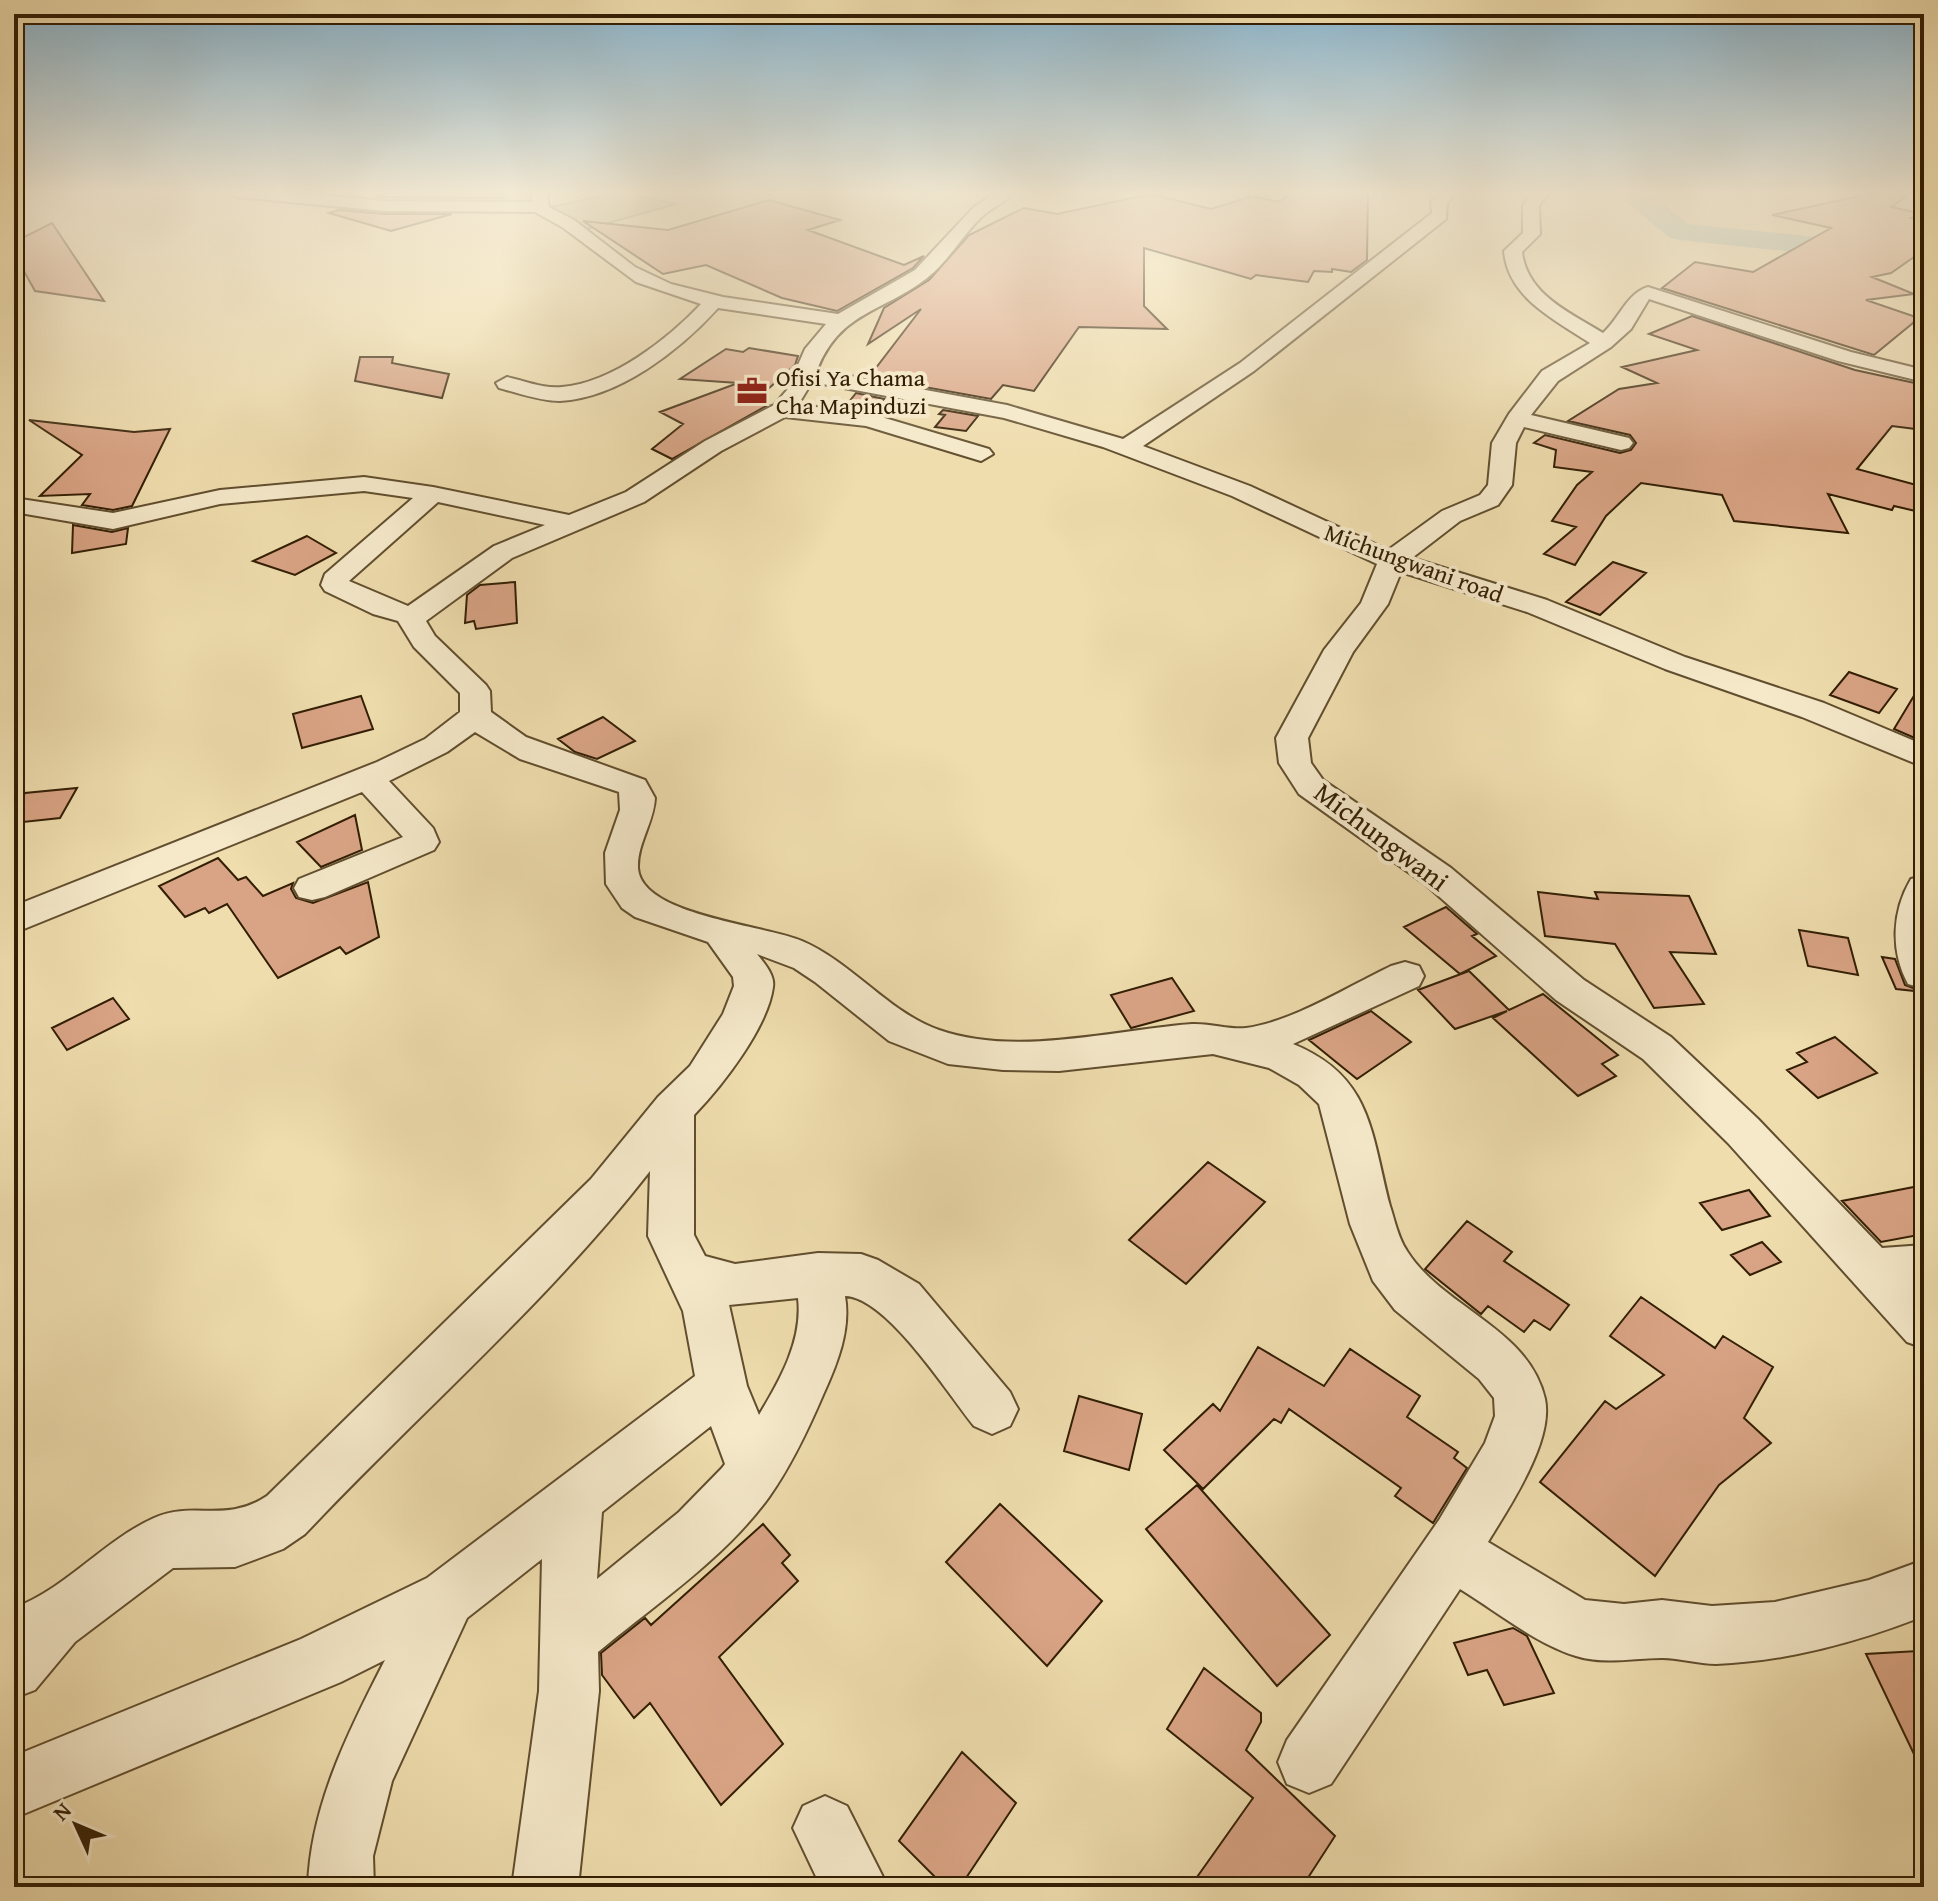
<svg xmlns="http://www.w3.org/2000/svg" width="1938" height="1901" font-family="'Gentium Book Plus',serif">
<rect width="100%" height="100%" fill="#efddae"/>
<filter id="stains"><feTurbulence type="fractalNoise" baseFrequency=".0025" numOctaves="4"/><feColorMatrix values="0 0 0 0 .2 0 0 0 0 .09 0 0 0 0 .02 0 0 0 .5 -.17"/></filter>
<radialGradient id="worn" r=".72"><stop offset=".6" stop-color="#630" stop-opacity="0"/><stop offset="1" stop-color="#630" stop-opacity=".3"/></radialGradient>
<path fill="#bbc089" stroke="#766f46" stroke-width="2" d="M619 192 676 204 573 233 542 209Z"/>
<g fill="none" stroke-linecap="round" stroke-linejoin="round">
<path fill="#9bbbb1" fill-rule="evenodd" d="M1614 192H1649L1688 224 1836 239 1859 228 1924 244V262L1863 246 1841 257 1680 240 1670 238Z"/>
</g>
<path fill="#d9a485" stroke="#321e04" stroke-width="2" d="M391 192H503L504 198 375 197Z
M1294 192H1368L1367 260 1351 272 1332 269V272L1314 271 1308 282 1256 275 1251 279 1144 248V306L1167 329 1079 327 1034 391 1003 385 991 399 869 377 921 309 868 344 884 308 929 280 969 235 1024 208 1057 214 1151 194 1211 209 1253 196 1278 202Z
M1878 192H1911L1892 207 1922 214 1911 218 1924 222V250L1891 273 1872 277 1914 294 1866 300 1919 318 1874 355 1662 288 1695 262 1753 272 1831 228 1772 215Z
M769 200 840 220 808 230 904 265 924 256 913 268 837 311 782 298 706 265 663 274 583 221 668 230Z
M339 210 384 214H452L391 231 329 213Z
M52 223 104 301 35 291 14 253V242Z
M1692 316 1855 370 1924 385V430L1892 426 1857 469 1924 487V513L1894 506 1892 510 1828 494 1848 533 1734 521 1722 495 1641 483 1606 516 1575 565 1544 554 1576 527 1552 521 1577 485 1592 472 1554 467 1556 450 1534 443 1545 435 1620 453 1631 450 1636 443 1630 435 1568 421 1619 389 1657 383 1622 367 1697 350 1649 334Z
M749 348 798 356 795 365 759 397H762L756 402 768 405 672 459 652 449 683 424 660 412 738 383 680 379 726 349 743 352Z
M360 357H393L392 363 449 374 442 398 355 381Z
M856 393 884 399 874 412 845 407Z
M943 410 978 416 966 431 935 427 945 415 939 414Z
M29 420 134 432 170 429 132 506 113 510 82 505 90 494 40 496 82 455Z
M73 525 112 532 128 528 126 544 72 553Z
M307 536 336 553 295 575 253 561Z
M1613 562 1646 573 1600 615 1566 602Z
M515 582 517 623 476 629 474 621 465 623 467 595 480 585Z
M1849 672 1897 689 1879 713 1830 695Z
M1924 679V742L1894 729Z
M361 696 373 729 302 748 293 714Z
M603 717 635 741 597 759 575 752 558 739Z
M77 788 60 818 14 823V812L25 793Z
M355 815 362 850 321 867 297 842Z
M218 858 238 880 246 877 263 896 293 883 291 889 296 898 313 903 368 882 379 937 346 954 340 947 278 978 227 904 209 913 205 908 185 917 159 886Z
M1538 892 1598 899 1595 892 1689 896 1716 954 1670 952 1704 1004 1654 1008 1615 944 1545 936Z
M1446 907 1477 934 1472 936 1496 956 1460 974 1404 927Z
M1799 930 1848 938 1858 975 1808 966Z
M1882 957 1895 959 1905 985 1924 992 1896 989Z
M1469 971 1509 1010 1543 994 1618 1055 1602 1064 1616 1076 1578 1096 1493 1018 1507 1011 1455 1029 1418 990Z
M1172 978 1194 1011 1131 1028 1111 995Z
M113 998 129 1019 67 1050 52 1028Z
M1371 1011 1411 1042 1357 1079 1309 1040Z
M1835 1037 1877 1073 1818 1098 1787 1070 1807 1062 1797 1053Z
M1208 1162 1265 1202 1186 1284 1129 1240Z
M1924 1185V1234L1881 1242 1842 1201Z
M1749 1190 1770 1216 1722 1230 1700 1203Z
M1467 1221 1512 1252 1504 1261 1569 1305 1550 1330 1534 1320 1524 1332 1488 1306 1481 1314 1425 1269Z
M1762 1242 1781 1262 1750 1275 1731 1255Z
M1641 1297 1715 1348 1723 1336 1773 1367 1744 1418 1771 1443 1719 1485 1655 1576 1540 1482 1605 1401 1616 1409 1664 1375 1610 1336Z
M1258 1347 1324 1386 1350 1349 1420 1396 1407 1417 1458 1452 1454 1458 1467 1468 1433 1523 1395 1496 1401 1488 1289 1409 1281 1423 1274 1419 1203 1489 1164 1450 1213 1404 1220 1411Z
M1079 1396 1142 1414 1129 1470 1064 1451Z
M1197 1485 1330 1635 1277 1686 1146 1529Z
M1000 1504 1102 1601 1047 1666 946 1562Z
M763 1524 790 1555 782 1563 798 1581 719 1657 783 1744 721 1805 650 1703 634 1718 602 1675 601 1653 645 1618 651 1625Z
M1513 1628 1527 1636 1554 1693 1504 1705 1487 1670 1468 1675 1454 1643Z
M1918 1651 1924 1664V1775L1866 1654Z
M1204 1668 1261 1713V1722L1246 1750 1335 1836 1302 1887H1190L1253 1798 1167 1729Z
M962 1752 1016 1803 960 1887H945L899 1841Z"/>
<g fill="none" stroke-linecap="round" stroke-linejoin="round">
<g stroke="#614e2e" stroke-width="4">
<path id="minor" d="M229 192H287L384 201 532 202 531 192H547L549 207 574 220 635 267 671 284 723 297 838 314 915 270 973 208 996 192H1015C1007 201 995 206 985 214 964 232 950 260 927 278 884 312 840 311 817 370L1007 405 1123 439 1240 363 1432 213 1431 202 1440 192H1457L1447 203 1446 219 1254 371 1143 446 1250 486 1388 550 1442 511 1480 495 1488 485 1492 443 1509 414 1542 371 1590 343C1555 320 1508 298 1504 251L1523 233V206L1532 192H1550L1539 206 1540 234 1522 252C1527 295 1571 313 1603 333 1619 319 1627 293 1648 287L1851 352 1924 370V382L1838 361 1649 299 1631 329 1611 347 1558 381 1531 415 1629 438 1633 443 1629 448 1621 450 1524 427 1516 443 1512 485 1498 505 1460 521 1412 558 1547 600 1685 657 1824 703 1924 745V767L1802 717 1665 669 1527 612 1401 572 1388 604 1353 652 1308 738 1311 763 1323 780 1451 868 1584 980 1671 1037 1758 1119 1882 1248 1924 1245V1287H1919L1924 1292V1348L1907 1342 1728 1143 1643 1059 1556 1000 1425 884 1299 794 1279 763 1276 738 1324 650 1361 603 1377 564 1232 496 1103 447 1004 418 812 382 798 405 868 413 989 449 993 454 981 461 866 426 785 417 721 451 644 502 512 558 426 621 435 636 486 685 490 691 491 712 526 737 645 780 655 798C654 822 637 844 638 868 641 916 766 925 802 941 853 963 888 1012 939 1030 1017 1057 1113 1030 1192 1024 1210 1023 1230 1030 1246 1028 1292 1022 1349 986 1391 966L1405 962 1419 966 1424 976 1419 986 1293 1044C1372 1076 1371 1133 1390 1206 1395 1221 1398 1238 1407 1251 1443 1308 1529 1328 1545 1399 1554 1441 1509 1507 1488 1542L1585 1600 1624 1604 1662 1600 1712 1606 1775 1602 1869 1580 1924 1560V1616C1857 1642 1789 1661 1716 1664 1698 1664 1680 1658 1662 1658 1633 1658 1605 1665 1576 1656 1536 1644 1496 1611 1460 1589L1331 1784 1309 1793 1287 1784 1278 1762 1287 1740 1439 1520 1485 1443 1495 1416 1494 1398 1479 1379 1395 1310 1373 1281 1350 1224 1319 1104 1299 1085 1269 1068 1213 1054 1059 1071 1003 1070 948 1064 889 1041 815 982 794 968 757 954C764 963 775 975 773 987 768 1027 722 1086 694 1115V1235L705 1256 735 1264 818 1253 861 1254 878 1260 919 1284 1010 1392 1018 1409 1010 1426 992 1434 974 1426C948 1394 887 1297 845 1296 851 1330 837 1364 823 1395 808 1430 791 1466 769 1497 725 1558 656 1604 598 1652L599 1691 578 1887H512L539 1691 542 1559 467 1618 392 1781 373 1856 374 1887H308C310 1807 349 1730 385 1660L341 1682 14 1818V1756L301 1639 427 1578 695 1376 683 1311 648 1236 650 1171C550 1300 418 1414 305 1534L283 1549 235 1567 173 1568 75 1642 35 1690 14 1698V1608C67 1588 103 1541 154 1518 195 1500 225 1524 267 1496L591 1179 658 1097 690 1066 723 1014 734 986 733 977 708 942 635 917 622 908 606 884 605 853 620 810 619 792 520 759 475 732 447 752 389 781 433 828 439 842 434 850 325 897 312 900 299 897 294 888 299 879 403 837 362 792 14 933V906L377 762 425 739 460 712V693L414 647 398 621 373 614 325 591 321 585 325 574 413 498 364 491 220 504 113 529 14 512V498L113 513 220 490 364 477 433 487 569 515 626 492 705 441 774 405 787 390 805 349 826 324 718 308C680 350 619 398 560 401 540 401 519 393 499 388L496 383 507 377C525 381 544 389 562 387 612 383 668 339 701 304L636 282 562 227 535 212 384 211 237 197ZM438 502 545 525 494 546 408 606 349 581ZM798 1298C803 1340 780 1380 759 1415L747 1386 729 1305ZM711 1426 725 1464 722 1468 679 1512 597 1579 602 1512Z
M1924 876V987L1922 988 1908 984C1890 951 1892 911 1911 879Z
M825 1796 847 1806 888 1887H821L793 1828 803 1806Z"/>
</g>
<use href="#minor" fill="#f5e9ca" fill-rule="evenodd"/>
</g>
<linearGradient id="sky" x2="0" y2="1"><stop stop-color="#89b7d2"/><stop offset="0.42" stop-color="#f8f0db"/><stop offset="1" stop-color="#f8f0db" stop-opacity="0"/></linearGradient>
<rect width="1938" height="458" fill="url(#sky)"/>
<defs>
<g id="office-bare" transform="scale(2.4)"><path d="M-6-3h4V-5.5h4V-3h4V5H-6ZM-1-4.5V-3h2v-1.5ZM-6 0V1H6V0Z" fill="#8f2418" stroke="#f5e9ca" stroke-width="2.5" paint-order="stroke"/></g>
</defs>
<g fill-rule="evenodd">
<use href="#office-bare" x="752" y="391"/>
</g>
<g text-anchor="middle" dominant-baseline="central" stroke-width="8" stroke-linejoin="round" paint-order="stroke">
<g font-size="24" fill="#321e04" stroke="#f5e9ca" text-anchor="start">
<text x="776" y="377">Ofisi Ya Chama<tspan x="776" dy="28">Cha Mapinduzi</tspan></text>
</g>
<g font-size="24" fill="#321e04" stroke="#f5e9ca">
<text transform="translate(1414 563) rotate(20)">Michungwani road</text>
</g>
<g font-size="28" fill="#321e04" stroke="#f5e9ca">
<text transform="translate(1382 836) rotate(37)">Michungwani</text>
</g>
</g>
<rect width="1938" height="1901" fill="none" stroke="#efddae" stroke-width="48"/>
<rect x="16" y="16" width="1906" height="1869" fill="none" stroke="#321e04" stroke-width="4"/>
<rect x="24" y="24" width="1890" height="1853" fill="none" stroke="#321e04" stroke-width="2"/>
<g transform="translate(76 1825) rotate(314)" stroke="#f5e9ca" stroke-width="6" paint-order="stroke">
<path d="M0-6L14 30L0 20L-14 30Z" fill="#321e04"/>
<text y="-12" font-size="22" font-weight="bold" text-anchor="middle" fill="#321e04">N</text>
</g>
<rect width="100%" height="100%" filter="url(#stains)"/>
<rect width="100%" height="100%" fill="url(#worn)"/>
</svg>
